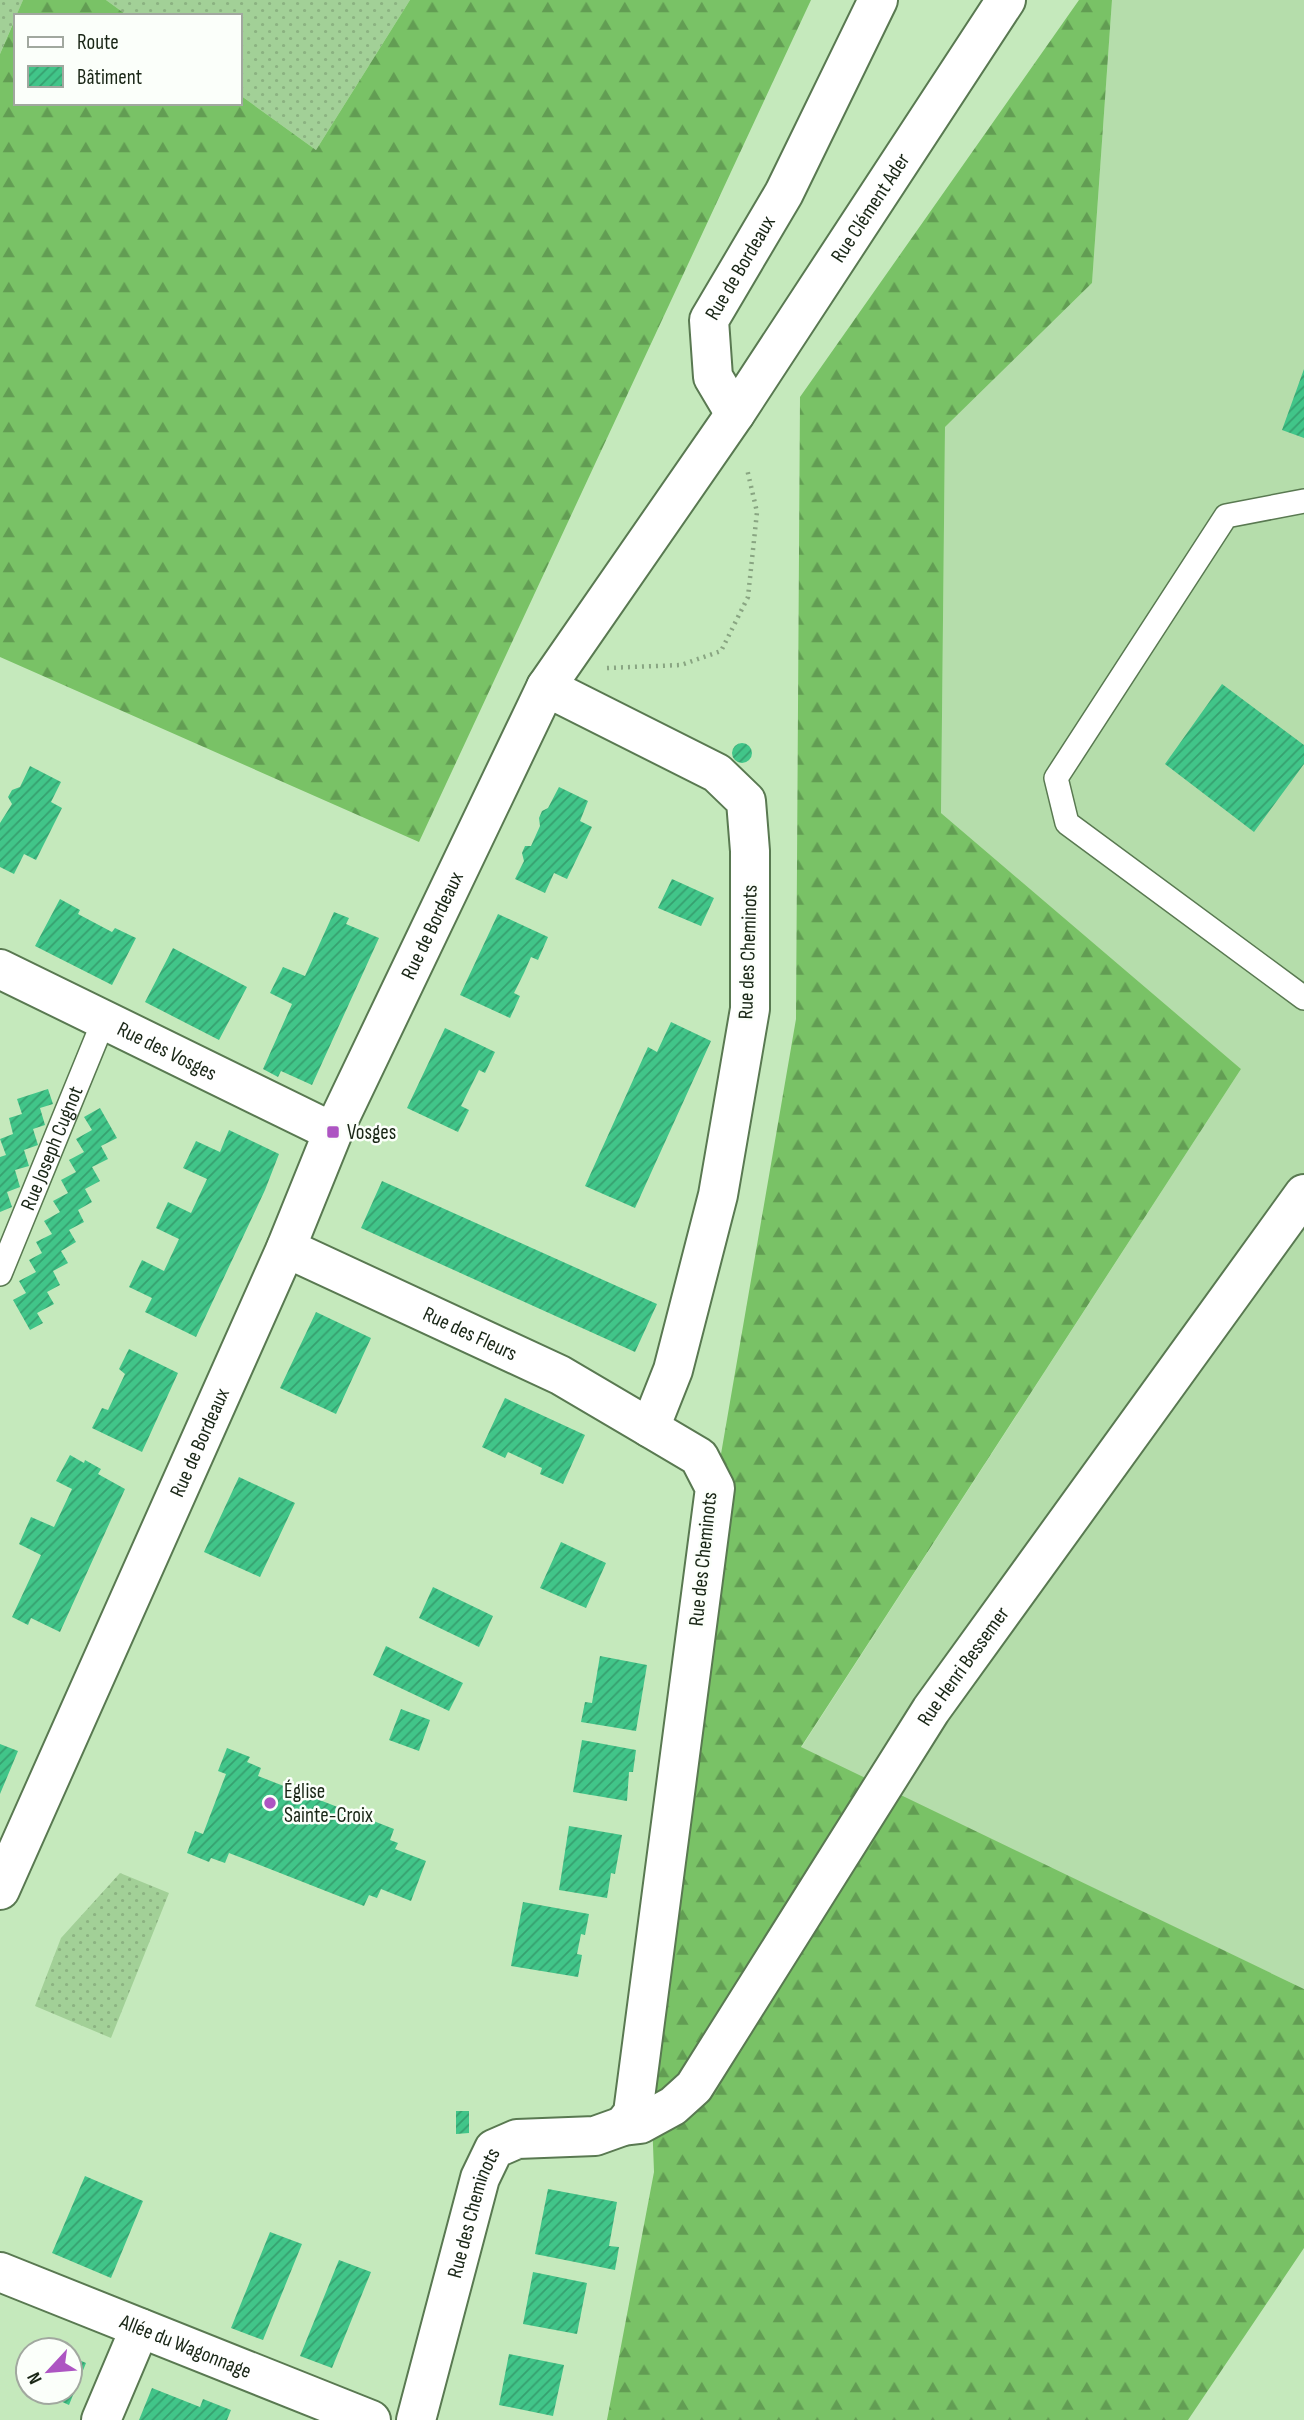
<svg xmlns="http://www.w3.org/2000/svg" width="1304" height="2420" font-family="'Sofia Sans Condensed',sans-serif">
<defs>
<pattern id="grass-dots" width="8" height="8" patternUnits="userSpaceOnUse" patternTransform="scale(1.75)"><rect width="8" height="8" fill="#a2d097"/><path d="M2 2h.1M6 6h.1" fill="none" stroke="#8bb281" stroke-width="1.8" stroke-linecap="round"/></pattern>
<pattern id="forest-firs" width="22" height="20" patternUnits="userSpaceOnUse" patternTransform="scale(1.75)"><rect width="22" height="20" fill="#79c266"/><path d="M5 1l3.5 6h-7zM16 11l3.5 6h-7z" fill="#629d53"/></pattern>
<pattern id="building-hatch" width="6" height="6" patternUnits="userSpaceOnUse" patternTransform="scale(1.75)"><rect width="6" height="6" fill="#41c589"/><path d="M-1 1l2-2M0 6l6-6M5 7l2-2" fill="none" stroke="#36a06f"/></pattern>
</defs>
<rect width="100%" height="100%" fill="#c5e9bc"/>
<path fill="#b5ddab" d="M1112 0H1304V1989L801 1748 1241 1069 941 813 945 427 1092 283Z"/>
<path fill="url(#grass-dots)" d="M0 0H23L0 54Z
M106 0H410L316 150 240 95V16H128Z
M120 1873 169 1893 111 2038 35 2006 61 1938Z"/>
<path fill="url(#forest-firs)" d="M23 0H106L128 16H16Z
M410 0H811L419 842 0 657V54L16 17V103H240V95L316 150Z
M1079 0H1112L1092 283 945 427 941 813 1241 1069 801 1747 1304 1989V2248L1188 2420H607L654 2172 651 2092 691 1628 796 1019 800 397Z"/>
<path fill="url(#building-hatch)" d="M1304 369V438L1282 430Z
M1222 684 1304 745V764L1254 832 1165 764Z
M732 753a10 10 0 1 1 20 0a10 10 0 1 1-20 0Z
M30 766 61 782 51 802 62 808 36 860 24 854 14 874 0 867V823L12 804 8 797 12 790 20 787Z
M559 787 588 801 580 821 592 827 567 879 554 873 545 893 515 879 524 861 522 853 525 846H531L540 826 539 818 542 811 548 808Z
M672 879 714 898 701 926 658 908Z
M60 899 80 910 78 914 112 932 115 928 136 938 112 985 35 946Z
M334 912 349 918 346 924 379 938 312 1085 281 1071 278 1077 263 1069 292 1004 270 993 283 967 305 976Z
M498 914 548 937 538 960 531 957 524 973 514 993 520 996 510 1018 460 995Z
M173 948 247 987 219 1040 145 1002Z
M671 1022 711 1041 635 1208 585 1186 648 1047 657 1052Z
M445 1028 495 1052 485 1073 479 1070 461 1106 469 1110 458 1132 407 1108Z
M48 1089 53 1104 40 1108 45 1125 33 1129 38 1145 24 1150 29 1166 15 1170 20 1187 7 1192 12 1207 0 1212V1157L6 1155 0 1139 13 1134 9 1118 22 1114 17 1099Z
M100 1108 117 1138 101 1146 108 1159 92 1167 100 1181 85 1189 92 1202 78 1210 84 1222 69 1230 76 1242 61 1251 68 1263 53 1271 60 1285 47 1292 54 1304 37 1313 43 1323 30 1330 13 1300 26 1293 19 1281 36 1272 29 1260 42 1253 36 1242 52 1234 44 1221 60 1212 53 1201 68 1193 61 1180 76 1172 69 1160 84 1152 76 1139 92 1130 84 1117Z
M229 1130 279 1154 265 1190 196 1337 145 1312 152 1298 129 1287 142 1260 164 1271 179 1239 156 1228 168 1202 191 1213 207 1179 183 1168 196 1141 220 1152Z
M382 1181 657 1304 635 1352 361 1228Z
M316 1312 371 1338 336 1414 280 1388Z
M129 1349 178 1373 142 1452 92 1428 102 1408 108 1410 125 1374 119 1369Z
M505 1398 585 1435 563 1484 540 1474 542 1468 508 1452 505 1458 482 1447Z
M70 1455 84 1463 85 1460 101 1469 98 1474 125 1489 60 1632 31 1618 28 1625 12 1617 41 1555 19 1544 31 1517 54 1527 72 1489 56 1481Z
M239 1477 295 1503 260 1577 204 1552Z
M561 1542 606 1563 586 1608 540 1588Z
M433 1587 493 1616 479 1647 419 1618Z
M386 1646 463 1683 449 1711 373 1675Z
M600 1656 647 1665 636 1731 581 1722 585 1702 592 1703Z
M401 1709 430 1720 419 1751 389 1740Z
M582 1740 636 1750 633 1772H629L627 1801 573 1792Z
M0 1744 18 1751 0 1794Z
M227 1748 250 1757 247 1762 261 1768 258 1776 394 1829 390 1840 398 1843 395 1849 426 1861 411 1901 381 1889 377 1898 369 1895 364 1906 229 1853 225 1863 211 1858 209 1862 187 1853 195 1831 203 1834 226 1774 218 1771Z
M569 1826 622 1835 615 1874 611 1873 607 1898 559 1890Z
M523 1902 589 1914 585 1935 581 1934 577 1954 582 1955 578 1977 511 1966Z
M456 2111H469V2133L456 2134Z
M85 2176 143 2201 111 2278 52 2253Z
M548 2189 617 2202 609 2246 619 2247 615 2270 535 2254Z
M270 2232 302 2244 263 2340 231 2328Z
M339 2260 371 2272 332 2368 300 2356Z
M533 2272 587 2283 577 2334 523 2324Z
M509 2354 564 2365 553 2416 499 2405Z
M70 2356 86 2363 69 2405 40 2392H70Z
M152 2388 200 2407 203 2399 231 2410 227 2420H139Z"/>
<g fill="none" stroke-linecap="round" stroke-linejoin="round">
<g stroke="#597951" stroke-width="26">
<g id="lane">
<path d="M1304 501 1226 516 1056 778 1067 823 1304 998"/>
<path id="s1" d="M0 1274 104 1020"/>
</g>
</g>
<g stroke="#597951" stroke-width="42">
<g id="street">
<path id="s2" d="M735 414 713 377 709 320 784 193 878 0"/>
<path d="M546 687 717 773 746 801 750 851V1009L718 1195 673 1370 650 1428 699 1457 715 1488 633 2113 623 2126"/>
<path id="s3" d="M0 969 333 1132"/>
<path id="s4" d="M286 1248 560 1375 650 1428"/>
<path id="s5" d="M0 2272 371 2420"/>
<path d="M101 2420 140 2328"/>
<path id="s6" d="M416 2420 480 2178 494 2149 517 2139 595 2136 623 2126 640 2124 673 2106 694 2087 931 1710 1304 1194"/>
</g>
</g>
<g stroke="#597951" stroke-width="42">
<g id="secondary">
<path id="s7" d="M0 1890 286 1248 333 1132 546 687 735 414 1006 0"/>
</g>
</g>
<path stroke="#89a582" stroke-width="4.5" stroke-dasharray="2 5" stroke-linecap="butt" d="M607 668 681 665 721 651 748 597 757 512 747 469"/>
<use href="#lane" stroke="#fff" stroke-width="23"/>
<use href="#street" stroke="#fff" stroke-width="38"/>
<use href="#secondary" stroke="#fff" stroke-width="38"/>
</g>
<g fill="#ad55c2" stroke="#fbfffa" stroke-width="2.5">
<rect x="326" y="1125" width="14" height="14" rx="3.5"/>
<circle cx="270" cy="1803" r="7"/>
</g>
<g text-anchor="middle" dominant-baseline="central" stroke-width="5" stroke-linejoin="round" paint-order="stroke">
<g font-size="21" fill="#192616" stroke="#fbfffa">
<text stroke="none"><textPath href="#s7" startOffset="1900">Rue Clément Ader</textPath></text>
<text stroke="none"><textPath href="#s2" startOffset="161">Rue de Bordeaux</textPath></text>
<text stroke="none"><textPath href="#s7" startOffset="1057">Rue de Bordeaux</textPath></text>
<text transform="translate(748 952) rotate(-88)">Rue des Cheminots</text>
<text stroke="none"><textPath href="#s3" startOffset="186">Rue des Vosges</textPath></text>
<text stroke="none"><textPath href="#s1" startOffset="136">Rue Joseph Cugnot</textPath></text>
<text stroke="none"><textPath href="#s4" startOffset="203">Rue des Fleurs</textPath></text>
<text stroke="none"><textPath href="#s7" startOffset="490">Rue de Bordeaux</textPath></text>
<text transform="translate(703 1559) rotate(-84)">Rue des Cheminots</text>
<text stroke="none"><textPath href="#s6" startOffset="998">Rue Henri Bessemer</textPath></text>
<text stroke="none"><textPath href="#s6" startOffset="215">Rue des Cheminots</textPath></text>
<text stroke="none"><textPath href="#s5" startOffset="200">Allée du Wagonnage</textPath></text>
</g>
<g font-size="21" fill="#192616" stroke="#fbfffa" text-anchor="start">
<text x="347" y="1132">Vosges</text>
<text x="284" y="1791">Église<tspan x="284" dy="24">Sainte-Croix</tspan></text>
</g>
</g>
<rect x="14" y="14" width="228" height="91" fill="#fbfffa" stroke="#a1a89f" stroke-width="2"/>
<rect x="28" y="37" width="35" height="10" fill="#ffffff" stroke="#a1a89f" stroke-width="2"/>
<text x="77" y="49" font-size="21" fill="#192616">Route</text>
<rect x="28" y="66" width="35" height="21" fill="url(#building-hatch)" stroke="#a1a89f" stroke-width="2"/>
<text x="77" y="84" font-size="21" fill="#192616">Bâtiment</text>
<g transform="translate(49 2371) rotate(244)"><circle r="33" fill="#fbfffa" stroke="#a1a89f" stroke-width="2"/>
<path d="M0-5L12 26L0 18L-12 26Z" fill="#ad55c2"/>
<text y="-10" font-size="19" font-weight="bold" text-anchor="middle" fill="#192616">N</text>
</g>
</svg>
